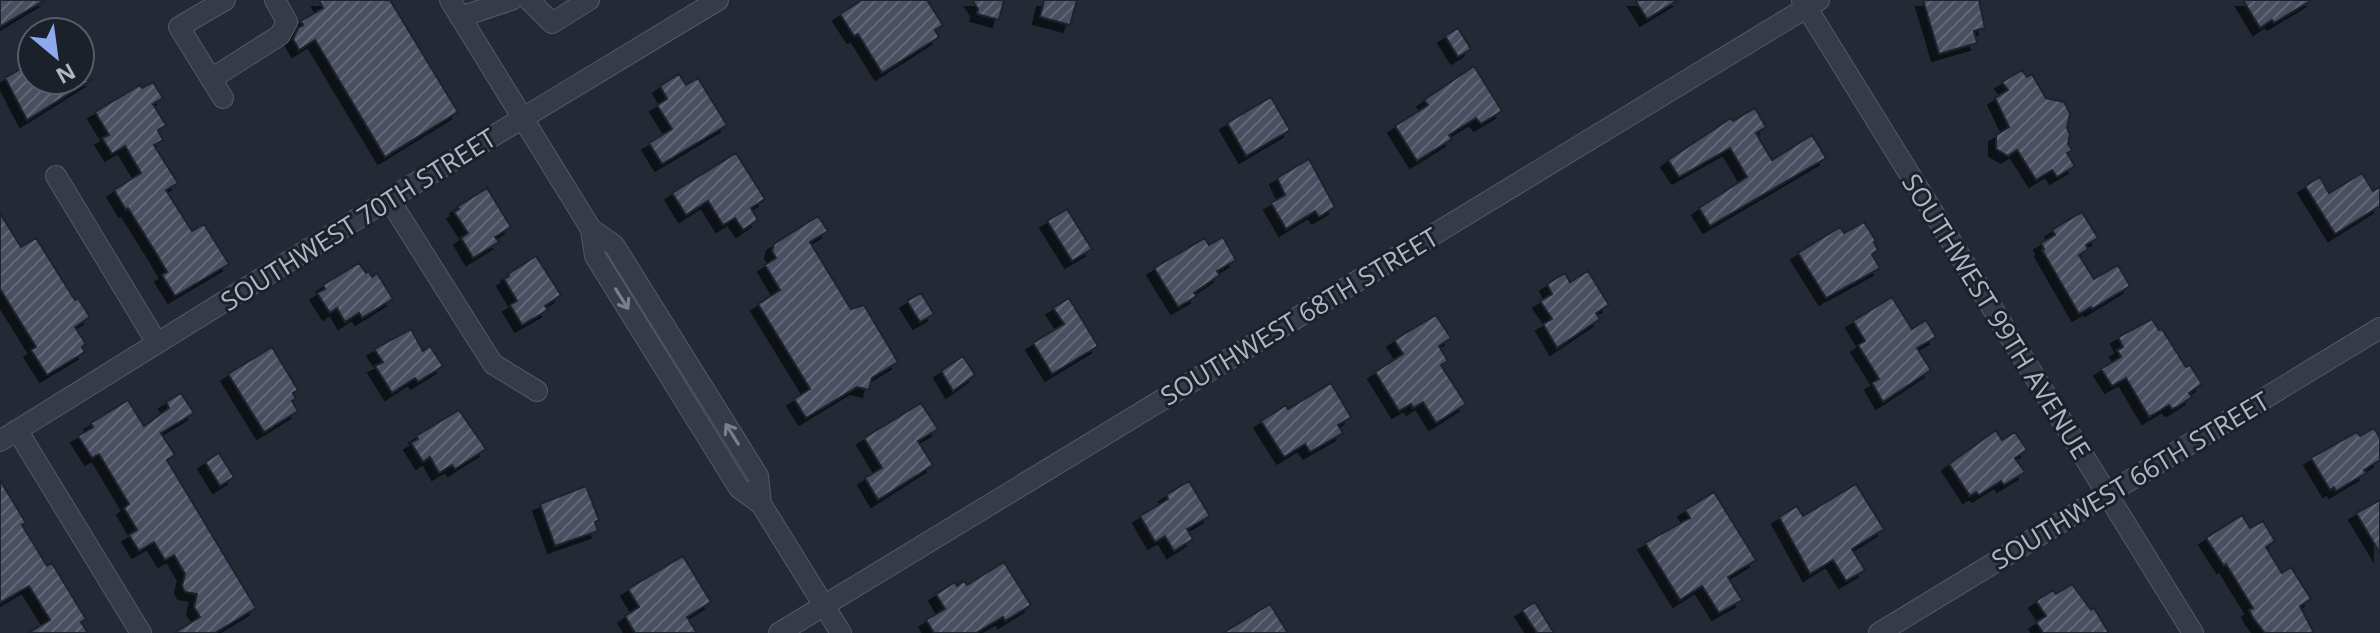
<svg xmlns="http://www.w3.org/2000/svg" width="2380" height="633" font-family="'Open Sans',sans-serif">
<defs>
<pattern id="building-hatch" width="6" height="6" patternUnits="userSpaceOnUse" patternTransform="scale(2)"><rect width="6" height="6" fill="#495060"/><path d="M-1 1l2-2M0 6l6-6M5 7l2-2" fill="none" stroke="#616775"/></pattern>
<filter id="shadow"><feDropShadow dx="-7" dy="7" stdDeviation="0" flood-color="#0009"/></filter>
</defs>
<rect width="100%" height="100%" fill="#232a36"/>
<path fill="url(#building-hatch)" stroke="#1d232d" stroke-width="2" filter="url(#shadow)" d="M0 0H45L0 27Z
M319 0H390L458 112 385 157 315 40 299 50 293 39 298 28 303 25 301 21 323 8Z
M862 0H927L943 25 935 30 939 37 882 73 858 34 854 36 840 14Z
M972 0H1004L999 20 977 14 978 9Z
M1044 0H1077L1070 25 1040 17Z
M1635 0H1678L1647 19Z
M1923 0H1979L1985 28 1974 31 1977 43 1939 54Z
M2243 0H2312L2274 23 2272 20 2260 28Z
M1458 28 1471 49 1458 57 1445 36Z
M32 62V80H91L27 120 5 78Z
M1474 66 1502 111 1481 124 1476 118 1449 135 1452 139 1417 161 1395 126 1428 105 1424 100Z
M2022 70 2027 77 2032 74 2046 98 2064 102 2070 113 2067 128 2070 134 2068 144 2072 150 2067 153 2075 166 2057 177 2052 170 2036 180 2017 150 2008 156 1996 149V135L2009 127 1995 98 2008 90 2002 82Z
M679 74 686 85 698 78 727 125 662 164 649 143 672 129 657 105 667 99 660 86Z
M153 82 163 98 153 104 166 125 158 130 163 140 154 145 178 183 166 190 192 231 204 224 229 264 175 296 162 275 167 272 156 253 128 208 126 210 114 190 141 173 125 146 112 154 102 138 109 135 95 112 140 85 142 88Z
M1271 97 1290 130 1246 156 1227 123Z
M1755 108 1766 127 1756 133 1772 160 1812 135 1826 158 1710 226 1699 208 1747 177 1730 148 1679 177 1668 160 1731 118 1733 121Z
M736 153 765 199 751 208 758 220 743 230 735 218 723 225 708 201 686 215 672 193Z
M1309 159 1335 207 1319 217 1315 211 1286 229 1271 203 1285 195 1277 178Z
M2362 173 2373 191 2380 187V206L2335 234 2305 186 2320 177 2329 193Z
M487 188 511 227 495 237 499 242 473 258 461 238 468 233 454 212 459 209 457 207Z
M1067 209 1092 249 1072 261 1047 221Z
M2082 212 2098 238 2086 245 2088 249 2079 255 2094 279 2118 265 2130 286 2092 309 2091 307 2079 314 2042 250 2044 249 2041 243 2055 235 2052 230Z
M0 213 21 247 36 238 75 300 78 298 90 317 75 327 86 344 82 347 85 352 47 375 31 350 36 347 0 289Z
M818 216 828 231 810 242 851 309 864 305 898 362 872 378 869 390 857 387 806 418 794 399 810 389 758 304 780 290 765 265 776 258 772 251 774 244Z
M1864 222 1876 241 1874 242 1878 250 1872 254 1880 268 1826 298 1798 253 1840 227 1844 233Z
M1223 237 1236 260 1217 271 1220 275 1194 293 1197 296 1178 307 1154 268 1205 238 1209 245Z
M536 256 561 295 545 306 548 310 522 325 510 305 517 301 504 279 509 276 508 274Z
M359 263 366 273 369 271 372 277 377 273 393 299 362 318 359 313 345 322 337 308 330 313 317 293 325 289 323 285Z
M1588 271 1609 305 1596 313 1600 319 1557 348 1543 324 1552 319 1540 301 1552 294 1547 284 1565 273 1570 282Z
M921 293 934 314 920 322 907 301Z
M1892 297 1912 329 1926 320 1936 337 1917 348 1931 370 1883 402 1872 383 1879 379 1858 345 1865 341 1853 321Z
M1069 298 1098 346 1052 374 1033 343 1064 324 1053 308Z
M1436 315 1451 338 1439 346 1448 361 1441 365 1466 404 1436 423 1423 402 1413 408 1411 404 1399 411 1375 372 1403 354 1394 340Z
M2152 319 2159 330 2162 329 2186 367 2190 365 2202 384 2189 393 2192 397 2177 407 2172 409 2169 405 2149 417 2126 378 2112 386 2101 369 2121 357 2117 350 2123 347 2118 337Z
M411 329 423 351 430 346 443 366 418 382 415 378 392 393 375 366 383 362 374 349Z
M272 347 298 390 293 393 296 399 292 401 298 411 264 432 228 374Z
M963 356 975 375 953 391 941 371Z
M1331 383 1351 417 1338 425 1343 433 1310 452 1305 444 1284 457 1261 421 1286 405 1288 409Z
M181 393 194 413 161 433 175 455 167 460 256 608 215 633H174L200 617 194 607 197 594 185 592 182 586 185 574 174 555 165 560 154 542 139 551 129 535 137 530 124 508 129 504 99 454 92 458 78 436 93 427 91 423 128 400 144 426 169 408 166 402Z
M921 403 938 429 918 441 933 465 878 500 865 478 882 468 864 438Z
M459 410 486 449 455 469 452 465 439 473 430 457 423 462 411 443 418 439 416 436Z
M2374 428 2380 438V460L2364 470 2366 473 2336 491 2334 487 2330 490 2311 458 2357 432 2360 436Z
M1996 430 2002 440 2015 432 2027 450 2015 458 2025 472 2004 485 2001 481 1979 495 1976 492 1970 496 1949 464Z
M219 453 234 477 220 486 205 462Z
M0 480 26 523 22 525 47 566 52 563 86 619 81 622 88 633H28L50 620 29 586 0 603Z
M1189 481 1210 516 1187 529 1193 539 1174 551 1165 536 1155 542 1140 516 1168 499 1166 495Z
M1856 484 1884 529 1852 549 1865 570 1846 581 1833 560 1810 574 1779 517 1797 506 1803 516Z
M586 486 599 520 595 522 598 531 555 546 540 504Z
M1714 492 1756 560 1728 577 1742 600 1719 613 1702 586 1680 600 1645 543 1690 518 1685 510Z
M2380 500V553L2356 513Z
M2242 515 2250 528 2263 521 2275 541 2266 547 2282 573 2291 567 2311 599 2300 606 2314 633H2265L2253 618 2249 610 2253 608 2226 564 2224 566 2206 538Z
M683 556 711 602 687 617 697 633H635L625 616 639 607 628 589Z
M1004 562 1031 605 1005 621 1003 617 976 633H934L926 620 945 609 936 594 955 582 957 586 964 581 967 585Z
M2072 584 2091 610 2094 608 2109 633H2043L2036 622 2046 616 2036 601 2053 590 2056 594Z
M1535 602 1554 633H1537L1522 610Z
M1270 604 1288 633H1223Z"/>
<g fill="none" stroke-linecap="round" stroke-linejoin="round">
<g stroke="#545964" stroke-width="22">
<path id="minor" d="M450 0 591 229 595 256 739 488 761 504 841 633
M529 0 552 23 589 0
M1802 0 2193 633
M460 17 511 0
M211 79 280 35 287 22 275 0
M223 98 179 27 225 0
M56 176 157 343
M389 199 493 364 537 391
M591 229 614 245 758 476 761 504
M17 430 141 633
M0 441 389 199 718 0
M779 633 1819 0
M1879 633 2380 328"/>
</g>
<use href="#minor" stroke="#363c47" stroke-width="20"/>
</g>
<defs><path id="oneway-shaft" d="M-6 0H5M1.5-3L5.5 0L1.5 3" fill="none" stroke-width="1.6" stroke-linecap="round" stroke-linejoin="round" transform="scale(2)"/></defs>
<g stroke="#7a7f8b">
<use href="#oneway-shaft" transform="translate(622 299) rotate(58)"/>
<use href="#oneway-shaft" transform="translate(732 434) rotate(-122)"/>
</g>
<g text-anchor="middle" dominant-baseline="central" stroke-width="6" stroke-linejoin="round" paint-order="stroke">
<g font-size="26" fill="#b1b6c3" stroke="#1b212b">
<text transform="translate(358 219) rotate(-32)">SOUTHWEST 70TH STREET</text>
<text transform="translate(1299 316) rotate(-31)">SOUTHWEST 68TH STREET</text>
<text transform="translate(1997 316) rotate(58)">SOUTHWEST 99TH AVENUE</text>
<text transform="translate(2130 480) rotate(-31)">SOUTHWEST 66TH STREET</text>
</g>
</g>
<g transform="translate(56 56) rotate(151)"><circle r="38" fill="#1b212b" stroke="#575d68" stroke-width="2"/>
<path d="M0-6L14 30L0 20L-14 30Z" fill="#8caaed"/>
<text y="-12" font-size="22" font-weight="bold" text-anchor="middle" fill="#b1b6c3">N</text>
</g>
</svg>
